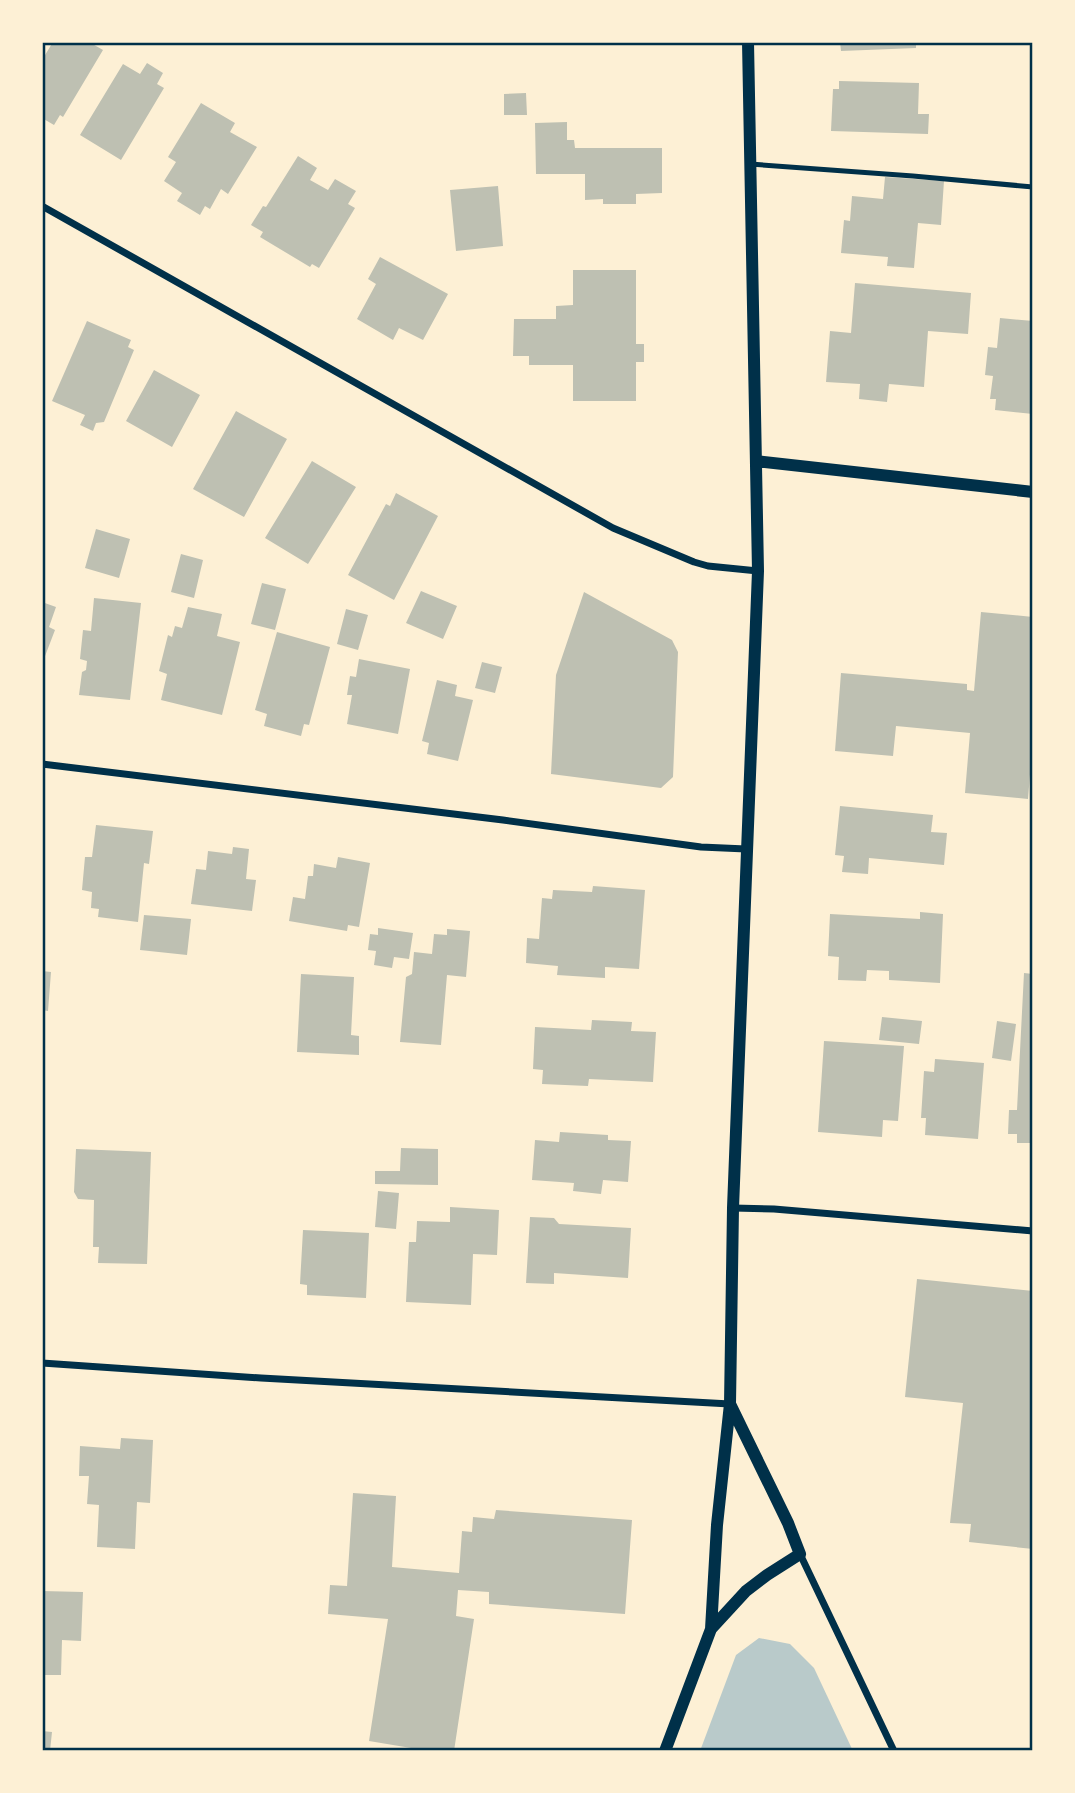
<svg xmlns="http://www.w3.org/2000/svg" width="1075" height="1793" font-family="Raleway,sans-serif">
<rect width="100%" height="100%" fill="#fdf0d5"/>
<path fill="#b9caca" d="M759 1638 790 1644 814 1668 853 1751H700L736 1655Z"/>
<path fill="#bec0b2" d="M53 42H89L103 50 63 117 60 115 54 125 42 118V60Z
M840 42H916V48L841 51Z
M147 63 163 73 157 84 164 88 121 160 80 135 123 64 140 74Z
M839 81 919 83 918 114H929L928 134 831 131 833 89H839Z
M526 93 527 115H504V94Z
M201 103 235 123 230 132 257 147 228 194 221 189 210 209 205 206 200 215 177 201 182 193 164 181 176 162 168 157Z
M567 122V140H574L575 148H662V193L636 194V204H603V199L585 200V174H536L535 123Z
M298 156 317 168 310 180 328 190 335 179 356 191 348 204 355 208 319 268 312 264 310 267 260 237 263 232 251 225 263 206 266 207Z
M885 177 944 181 941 225 918 223 914 268 887 266 888 257 841 253 844 220 850 221 852 196 883 199Z
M498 186 503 246 456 251 450 190Z
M380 257 448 294 423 340 399 328 393 340 357 319 376 284 368 279Z
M573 270H636V344H644V362H636V401H573V365H529V356H513L514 319H556V306L573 305Z
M855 283 971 293 968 334 928 331 924 387 889 384 887 402 859 399 860 384 826 382 830 331 851 333Z
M1000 318 1033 321V414L995 410 996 399H990L993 376 985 375 988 347 997 348Z
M87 321 131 340 128 347 134 350 104 422 96 423 93 431 80 425 85 415 52 401Z
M154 370 200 395 172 447 126 421Z
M236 411 287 439 244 517 193 489Z
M312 461 356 487 308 564 265 538Z
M396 493 438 516 394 600 348 575 386 504 390 506Z
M96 529 130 539 119 578 85 568Z
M181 554 203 560 194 598 171 592Z
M262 583 286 589 275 630 251 624Z
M421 591 457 606 443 639 406 623Z
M584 592 672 640 678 652 673 777 661 788 551 774 556 675Z
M94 598 141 603 130 700 79 695 82 672 86 670 87 661 80 659 83 630 91 631Z
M42 602 56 607 49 627 55 630 42 664Z
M188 607 222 614 217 636 240 642 222 715 161 700 167 674 159 671 168 635 172 637 175 626 182 628Z
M346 609 368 615 358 650 337 644Z
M981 612 1033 617V737L1028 799 965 793 970 733 896 726 893 756 835 751 841 673 967 684V690L974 691Z
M277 632 330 647 309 725 304 724 301 736 264 726 267 714 255 710Z
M359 659 410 669 398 734 347 724 352 695H347L350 676 356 677Z
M482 662 502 667 495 693 475 688Z
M437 680 457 685 455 696 473 700 458 761 427 754 429 743 422 741Z
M840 806 933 815 931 832 947 833 944 865 869 858 868 874 842 872 844 856 835 855Z
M96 825 153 831 149 864 144 863 138 922 98 917 99 909 91 908 92 892 82 890 85 857H92Z
M233 847 249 849 246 879 256 880 252 911 191 904 196 869 206 870 208 851 232 854Z
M338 857 370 863 359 927 348 925 347 931 289 921 293 897 305 899 308 876H313L314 864 336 868Z
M593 886 645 890 639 969 605 967V978L557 975 558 966 526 963 527 938 539 939 542 898 552 899 553 890 592 892Z
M920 912 943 914 940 983 889 980V971L867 970 866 981 838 980 839 957 828 956 830 914 920 919Z
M144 915 191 919 187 955 140 950Z
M378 928 413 933 409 959 394 957 392 968 374 965 376 951 368 950 370 934 378 935Z
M447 929 470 931 466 977 447 975 441 1045 400 1042 406 977 412 974 414 952 432 954 434 934 447 935Z
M42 971 51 972 48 1011 42 1010Z
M1024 973 1033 974V1143H1017V1134H1008L1009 1110H1017Z
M301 974 354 977 351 1035 359 1036V1055L297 1052Z
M882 1017 922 1021 919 1044 879 1040Z
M592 1020 632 1022 631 1031 656 1032 653 1082 589 1079 588 1086 542 1084 543 1070 533 1069 535 1027 591 1030Z
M997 1021 1016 1024 1011 1061 992 1058Z
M824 1041 904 1046 898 1121 883 1120 882 1137 818 1132Z
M935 1059 984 1063 978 1139 925 1135 926 1118H921L924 1071 934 1072Z
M560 1132 608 1135V1140L631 1141 628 1182 603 1180 601 1194 573 1191 574 1183 532 1180 535 1140 559 1142Z
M401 1148 438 1149V1185L375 1184V1171H400Z
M76 1149 151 1152 147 1264 98 1263 99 1247H93L94 1200 78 1199 74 1192Z
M378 1191 399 1193 396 1229 375 1227Z
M450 1207 499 1210 497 1255 473 1254 471 1305 406 1302 409 1242H416L417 1221 450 1222Z
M530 1217 554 1218 559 1224 631 1228 628 1278 554 1273V1284L526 1283Z
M303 1230 369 1233 366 1298 307 1295V1285L300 1284Z
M917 1279 1033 1291V1549L969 1542 971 1524 950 1523 963 1403 905 1397Z
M121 1438 153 1440 150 1503 137 1502 135 1549 97 1547 99 1505 87 1504 89 1476H79L80 1446 120 1449Z
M353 1493 396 1496 392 1567 459 1573 462 1531 472 1532 473 1517 494 1519 496 1510 632 1520 625 1614 489 1604V1592L458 1590 456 1616 474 1619 454 1751H429L369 1741 388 1619 328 1614 330 1585 347 1586Z
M42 1591 83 1592 81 1641 62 1640 61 1675H42Z
M42 1731 52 1732 50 1751H42Z"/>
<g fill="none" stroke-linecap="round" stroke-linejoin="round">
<path stroke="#003049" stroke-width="5" d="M750 164 913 176 1033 187"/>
<path stroke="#003049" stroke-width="7" d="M42 206 613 528 694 562 708 566 758 571
M42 764 503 820 701 847 746 849
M733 1208 774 1209 1033 1231
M42 1363 261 1378 730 1404
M800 1554 894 1751"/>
<path stroke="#003049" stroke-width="12" d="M756 461 1033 492
M711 1629 746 1591 767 1575 800 1554 788 1523 730 1404
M665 1751 711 1629 717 1525 730 1404 733 1208 758 571 748 42"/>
</g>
<rect width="1075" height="1793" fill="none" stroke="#fdf0d5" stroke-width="88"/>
<rect x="44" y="44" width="987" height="1705" fill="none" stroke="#003049" stroke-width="2.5"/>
</svg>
